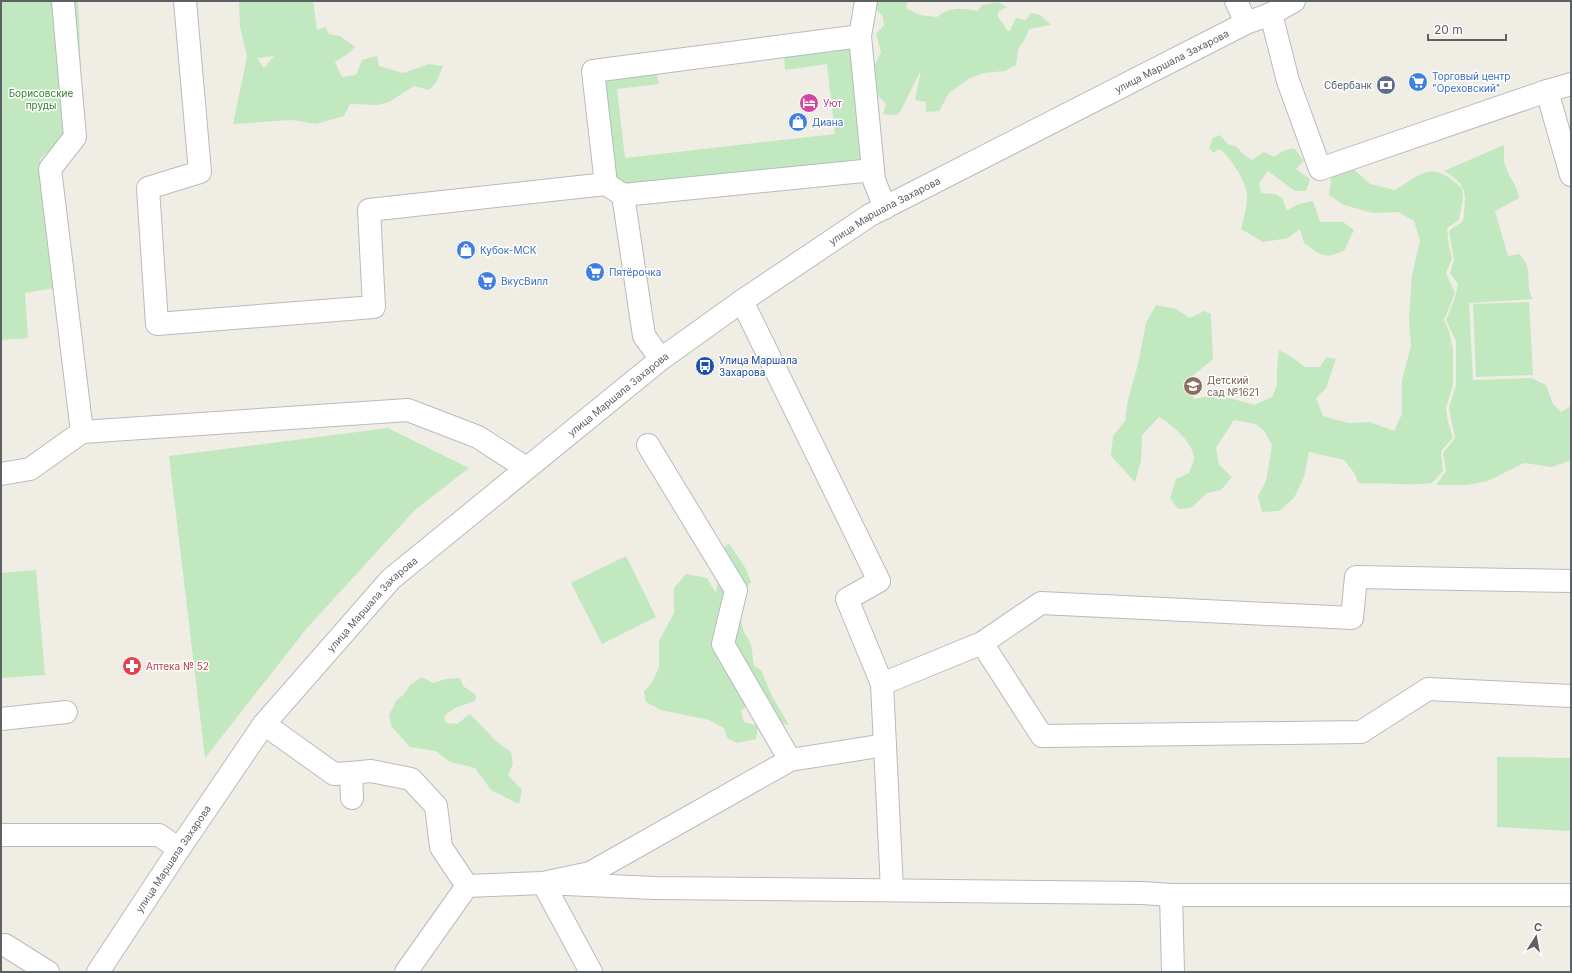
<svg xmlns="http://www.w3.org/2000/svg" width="1572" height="973" font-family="Inter,sans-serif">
<rect width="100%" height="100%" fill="#f0ede5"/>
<path fill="#c2e8c0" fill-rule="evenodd" d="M1 1H78L83 122 40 159 54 288 25 293 28 338 1 340Z
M239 1H313L317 30 325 27 329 34 340 36 355 47 349 53 335 62 342 77 356 75 362 60 377 56 379 66 403 73 429 64 443 66 437 81 429 90 414 86 389 102 377 105 350 104 344 116 316 124 292 120 233 124 247 57 240 26ZM274 56 264 68 257 58Z
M869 1H908L906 8 920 15 937 17C950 6 962 8 978 11L982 5 998 2 1007 7 998 12V17L1008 31H1010L1016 18 1026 20 1031 13 1040 15 1051 25 1029 29 1025 39 1018 49 1016 65 1004 71 984 73 970 78 949 93 939 111 926 112V102L915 100 921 70 900 112 896 115 883 114 886 104 871 89V74L881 52 876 34 884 25 883 17Z
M853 44 864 162 623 186 613 180 603 78 656 72 659 84 617 89 625 158 835 134 827 64 785 70 784 53Z
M1220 135 1228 144 1237 147 1243 154 1252 160 1264 152 1274 157 1283 151 1294 148 1304 161 1296 169 1310 179 1306 191H1295L1268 171 1259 183 1261 193 1275 194 1282 198 1287 210 1299 204 1313 201 1320 222H1343L1354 230 1344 251 1329 256 1318 253 1304 243 1300 229 1288 238 1263 242 1241 229C1244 218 1249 201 1246 189 1242 176 1231 159 1221 150H1217L1214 153 1209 148 1213 138Z
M1504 145V162L1509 175 1516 187 1519 198 1495 211 1508 256 1519 254C1536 271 1523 284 1533 299L1469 303 1473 380 1531 378 1546 385 1553 404 1561 412 1571 406V460L1552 467 1524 463 1488 481 1467 485H1436L1446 471 1443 453 1455 438 1449 408 1456 385V341L1446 320 1455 298 1458 284 1450 273 1454 260 1449 231 1463 221C1466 195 1469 185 1444 171Z
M1352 168 1370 184 1395 190C1425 171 1432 161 1462 188L1463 198 1459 220 1447 228 1449 246 1452 258 1446 273 1455 293 1444 320 1449 331 1453 350V385L1446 408 1448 422 1453 438 1441 451 1443 471 1432 483C1419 485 1406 484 1393 484 1381 483 1370 484 1358 483L1355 474 1344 460 1309 452 1304 477 1294 498 1279 511 1262 512 1258 496 1266 481 1272 445 1265 432 1256 424 1234 420 1216 448 1219 465 1232 477 1221 490 1207 493 1191 508 1178 509 1170 498 1176 479 1189 473C1190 469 1194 462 1194 458 1193 442 1171 424 1159 417L1142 435 1141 461 1135 482 1111 456 1113 436 1125 421 1128 400 1138 364 1146 323 1156 305 1176 309 1190 318 1204 311 1211 314 1213 359 1190 378 1194 399 1214 395 1230 398 1254 405 1272 397 1277 385V368L1279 350 1290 356 1305 367H1320L1326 357 1336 359 1326 388 1316 398 1323 416 1348 423 1370 422 1394 431 1402 414V380L1411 346 1409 319 1412 275 1420 241 1414 221 1398 212 1373 213 1344 205 1329 195 1331 178Z
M1529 302 1533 375 1476 377 1473 304Z
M388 428 469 468 415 510 307 628 205 758 169 456Z
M729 543 746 569 751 582 745 590 739 613 744 632 751 644 754 666 761 670 772 696 789 725 780 723 749 703 741 711 744 722 758 726 756 739 737 743 727 738 724 728 709 720 661 710 646 702 644 691 651 684 659 668V641L674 613V588L686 574 707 578 716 593 722 550Z
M626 556 656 617 602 644 571 583Z
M36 570 45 675 1 678V573Z
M422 677 433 683 446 679 460 678 463 686 476 695 475 701 455 708 444 716 446 723 457 724 470 714 497 742 511 752 513 764 508 775 522 790 519 804 491 790 475 768 450 762 436 751 410 747 391 726 389 715 396 701 404 694 410 685Z
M1497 757 1571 758V831L1497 827Z"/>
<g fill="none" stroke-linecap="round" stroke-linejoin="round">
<g stroke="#b7bbbf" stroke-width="24">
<g id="minor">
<path d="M63 1 75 137 50 169 82 432 408 410 478 437 526 468"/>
<path d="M185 1 200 172 148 188 157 324 374 307 369 210 606 184 623 195 644 336 661 359"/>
<path d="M866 1 860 36 874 180 885 208"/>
<path d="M1236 1 1246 23"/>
<path d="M1271 14 1288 81 1320 169 1547 91 1571 84"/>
<path d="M1547 91 1571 175"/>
<path d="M606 184 593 71 860 36"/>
<path d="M623 195 873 170"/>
<path d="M742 301 879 581 847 599 882 684 892 890"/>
<path d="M648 445 736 590 723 644 790 760"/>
<path d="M1 474 30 469 82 432"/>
<path d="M982 643 1042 736 1361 732 1428 689 1571 696"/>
<path d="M882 684 982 643 1041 603 1352 618 1356 577 1571 581"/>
<path d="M1 719 66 712"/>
<path d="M264 724 334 774 351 773"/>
<path d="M352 798 351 773 371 771 411 779 436 806 441 847 467 886"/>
<path d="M1 835H159L179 849"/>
<path d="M1171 895 1173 972"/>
<path d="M1 945H5L48 972"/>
<path id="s1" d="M98 972 179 849 264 724 391 579 661 359 742 301 870 215 1246 23 1271 14 1294 1"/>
<path d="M406 972 467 886 543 883 655 888 1142 893 1171 895H1571"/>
<path d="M591 972 543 883 590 873 790 760 885 745"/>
</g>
</g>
<use href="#minor" stroke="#fff" stroke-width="22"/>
</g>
<defs>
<g id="supermarket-disc" transform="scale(1)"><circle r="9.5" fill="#3f7fe0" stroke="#fff"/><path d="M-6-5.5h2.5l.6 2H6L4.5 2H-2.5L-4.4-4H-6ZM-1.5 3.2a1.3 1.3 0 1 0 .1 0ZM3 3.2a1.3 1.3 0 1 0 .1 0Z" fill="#fff"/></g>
<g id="bank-disc" transform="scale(1)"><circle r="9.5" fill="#5c6f8a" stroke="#fff"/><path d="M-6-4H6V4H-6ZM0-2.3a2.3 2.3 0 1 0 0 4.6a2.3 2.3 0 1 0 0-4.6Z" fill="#fff"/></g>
<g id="hotel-disc" transform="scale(1)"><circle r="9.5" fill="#d1479c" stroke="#fff"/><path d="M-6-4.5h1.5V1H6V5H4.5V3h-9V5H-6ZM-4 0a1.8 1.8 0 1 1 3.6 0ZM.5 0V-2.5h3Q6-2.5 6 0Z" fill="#fff"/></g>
<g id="shop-disc" transform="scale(1)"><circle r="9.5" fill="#3f7fe0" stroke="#fff"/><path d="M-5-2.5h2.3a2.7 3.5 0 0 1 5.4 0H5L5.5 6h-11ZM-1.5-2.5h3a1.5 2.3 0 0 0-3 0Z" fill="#fff"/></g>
<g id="bus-disc" transform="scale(1)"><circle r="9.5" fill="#1a4fb4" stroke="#fff"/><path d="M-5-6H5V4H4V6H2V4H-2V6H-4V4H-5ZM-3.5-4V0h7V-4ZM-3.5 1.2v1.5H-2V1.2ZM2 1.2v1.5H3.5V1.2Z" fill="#fff"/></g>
<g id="school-disc" transform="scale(1)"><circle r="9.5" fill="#8d6e63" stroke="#fff"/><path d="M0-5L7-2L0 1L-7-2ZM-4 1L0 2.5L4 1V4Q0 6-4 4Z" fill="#fff"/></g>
<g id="pharmacy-disc" transform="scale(1)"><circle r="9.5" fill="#e0444e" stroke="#fff"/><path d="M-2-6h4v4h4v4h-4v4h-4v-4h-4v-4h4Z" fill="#fff"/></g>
</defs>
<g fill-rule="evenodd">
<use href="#supermarket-disc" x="1418" y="82"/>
<use href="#bank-disc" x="1386" y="85"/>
<use href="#hotel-disc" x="809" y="103"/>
<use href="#shop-disc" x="798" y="122"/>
<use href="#shop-disc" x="466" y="250"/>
<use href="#supermarket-disc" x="595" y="272"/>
<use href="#supermarket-disc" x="487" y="281"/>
<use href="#bus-disc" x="705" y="366"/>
<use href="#school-disc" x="1193" y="386"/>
<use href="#pharmacy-disc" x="132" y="666"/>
</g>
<g text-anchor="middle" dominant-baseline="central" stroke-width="3" stroke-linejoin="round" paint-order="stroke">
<g font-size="10" fill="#5c6166" stroke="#fff">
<text stroke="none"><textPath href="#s1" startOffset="1432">улица Маршала Захарова</textPath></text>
<text stroke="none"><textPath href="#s1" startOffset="1108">улица Маршала Захарова</textPath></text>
<text stroke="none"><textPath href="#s1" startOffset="784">улица Маршала Захарова</textPath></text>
<text stroke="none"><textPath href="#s1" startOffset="460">улица Маршала Захарова</textPath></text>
<text stroke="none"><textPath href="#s1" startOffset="136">улица Маршала Захарова</textPath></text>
</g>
<g font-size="10" fill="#366cbe" stroke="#fff" text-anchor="start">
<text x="1432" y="76">Торговый центр<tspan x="1432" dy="12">"Ореховский"</tspan></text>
<text x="812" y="122">Диана</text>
<text x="480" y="250">Кубок-МСК</text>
<text x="609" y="272">Пятёрочка</text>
<text x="501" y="281">ВкусВилл</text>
</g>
<g font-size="10" fill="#4e5e75" stroke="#fff" text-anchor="end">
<text x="1372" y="85">Сбербанк</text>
</g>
<g font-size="10" fill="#308230" stroke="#fff">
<text x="41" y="93">Борисовские<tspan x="41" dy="12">пруды</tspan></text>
</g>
<g font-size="10" fill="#b23c85" stroke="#fff" text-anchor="start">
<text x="823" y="103">Уют</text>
</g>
<g font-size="10" fill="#164399" stroke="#fff" text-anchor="start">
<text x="719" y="360">Улица Маршала<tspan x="719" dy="12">Захарова</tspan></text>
</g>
<g font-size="10" fill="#785e54" stroke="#fff" text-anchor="start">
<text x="1207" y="380">Детский<tspan x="1207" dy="12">сад №1621</tspan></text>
</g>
<g font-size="10" fill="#be3a42" stroke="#fff" text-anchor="start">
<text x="146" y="666">Аптека № 52</text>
</g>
</g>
<rect width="1572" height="973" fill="none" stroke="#5c6166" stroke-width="4"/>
<g transform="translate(1536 937) rotate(11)" stroke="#ffffff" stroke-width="3" paint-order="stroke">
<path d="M0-3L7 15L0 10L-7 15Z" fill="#5c6166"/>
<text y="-6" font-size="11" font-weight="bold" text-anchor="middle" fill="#5c6166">С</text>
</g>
<path d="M1428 34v6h78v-6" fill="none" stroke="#5c6166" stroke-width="2"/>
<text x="1434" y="34" font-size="12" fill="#5c6166" stroke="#ffffff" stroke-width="3" paint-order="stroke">20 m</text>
</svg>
